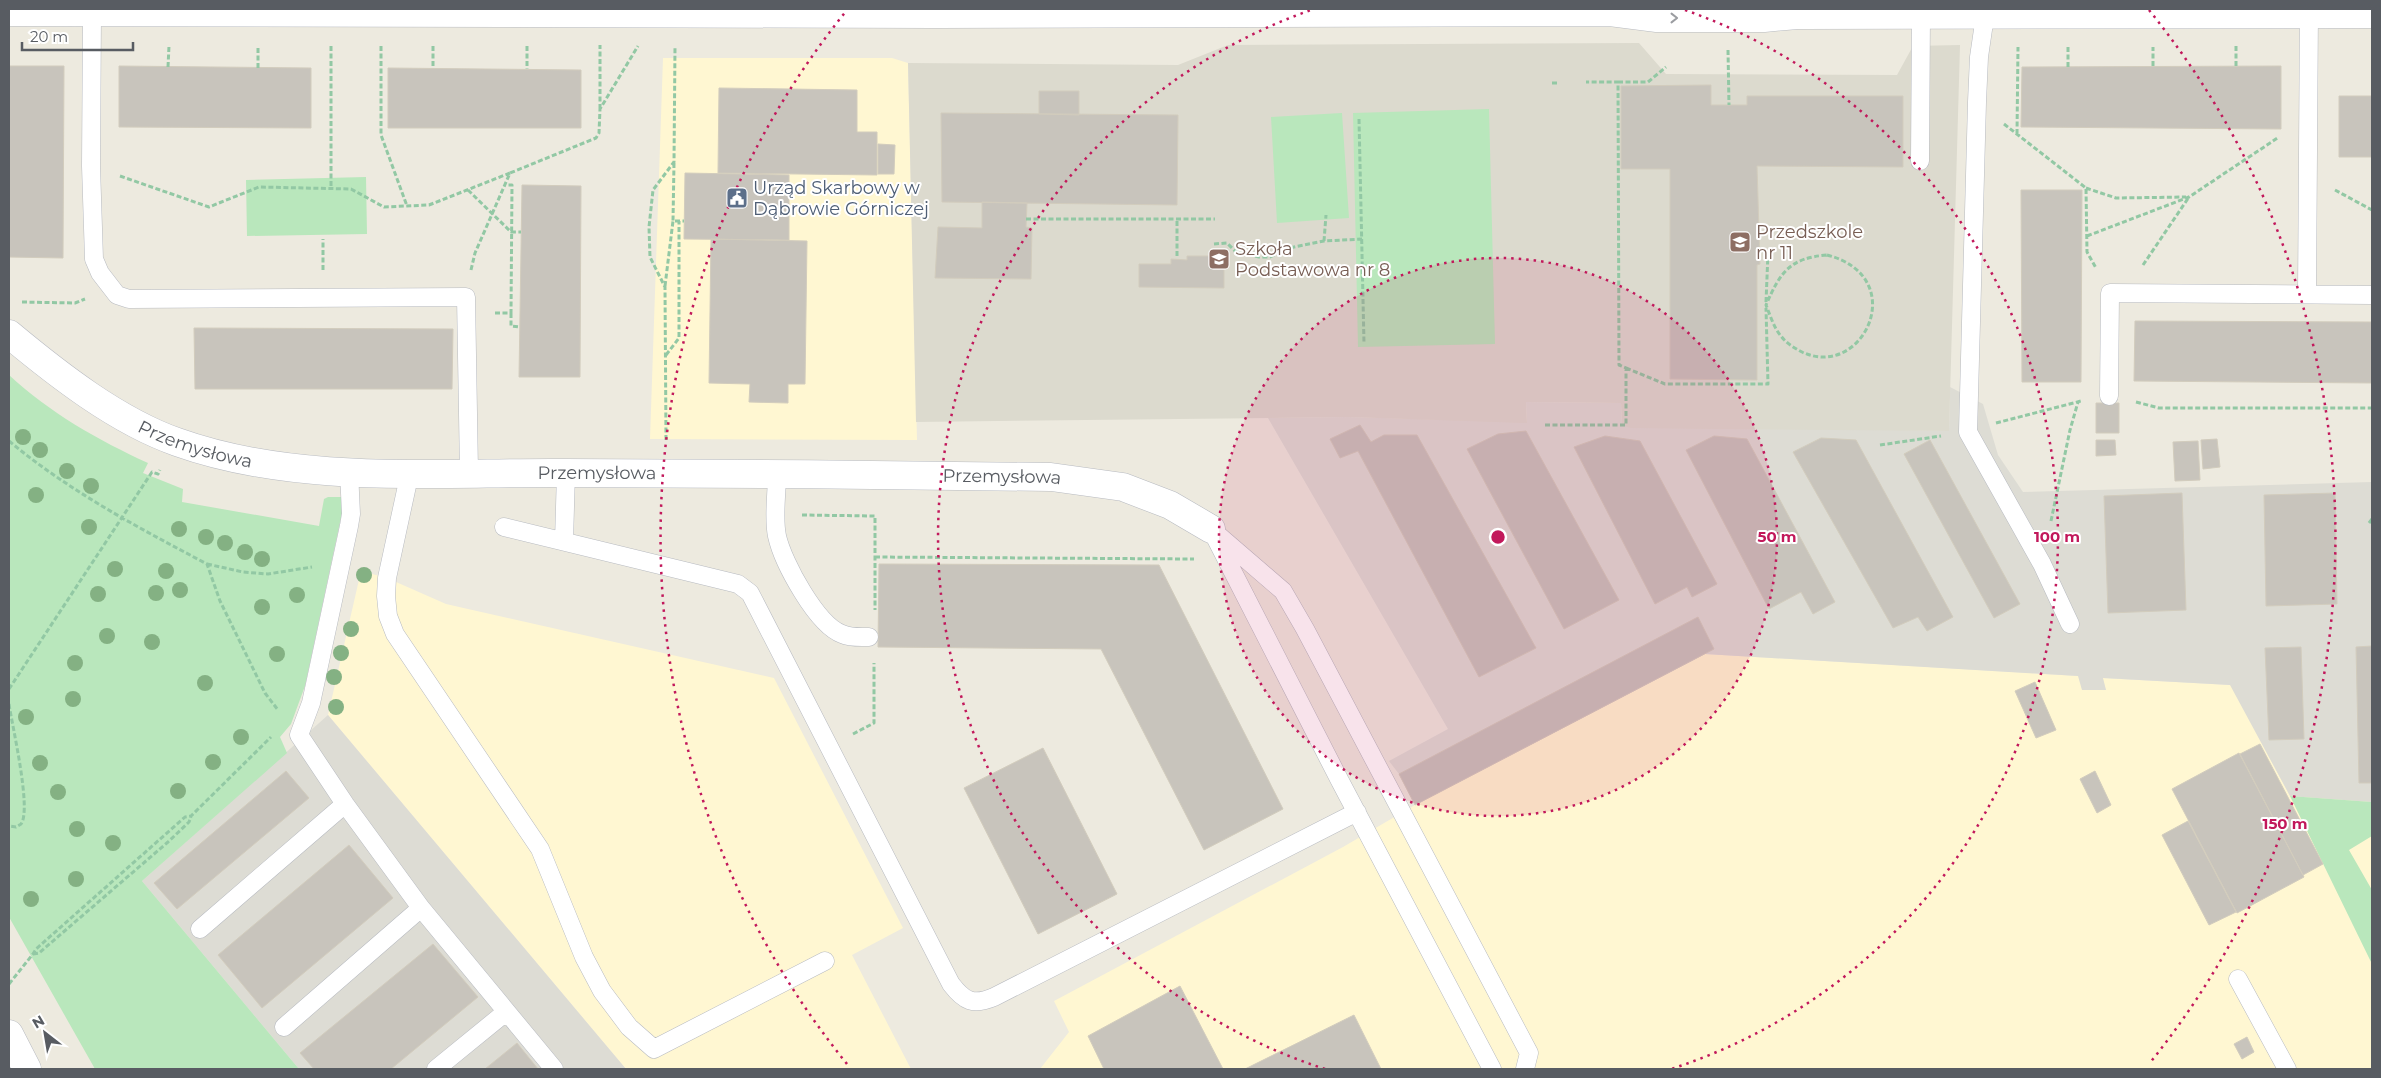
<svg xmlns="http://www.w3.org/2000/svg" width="2381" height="1078" font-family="Montserrat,sans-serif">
<rect width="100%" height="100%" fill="#edeadf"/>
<path fill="#fff7d2" d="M663 58H892L908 63 917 440 650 439Z
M361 571 387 578 446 604 774 678 903 928 852 955 911 1069H626L328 715Z
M1705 654 2079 676 2082 689 2106 690 2102 678 2231 685 2290 796 2372 802V1069H1040L1069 1032 1054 1001 1343 847 1415 805Z"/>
<path fill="#dddcd4" d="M1950 387 1983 404 1998 455 2023 492 2372 482V802L2290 796 2230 685 2103 678 2106 690H2082L2078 676 1705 654 1415 805 1399 774 1389 761 1448 729 1268 418 1348 417 1527 422 1526 402 1621 403 1622 424 1949 431Z
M328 715 626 1069H299L142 881Z"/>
<path fill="#dcdace" d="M1639 43 1666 74 1897 75 1913 46 1960 45 1949 431 1631 428 1622 425 1621 403 1526 402 1527 423 1348 417 916 422 908 63 1178 65 1228 45Z"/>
<path fill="#b9e7bc" d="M1489 109 1495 344 1358 347 1353 113Z
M1342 113 1349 218 1277 223 1271 117Z
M366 177 367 234 247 236 246 180Z
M9 375C50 413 98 440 148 463L143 473 183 489 182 502 319 526 324 499 328 497H341L342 513 305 686 291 724 280 737 287 753 142 881 299 1069H95L9 917Z
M2290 796 2372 802V836L2349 850 2372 890V964Z"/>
<path fill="#c8c4bc" stroke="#d2ccbd" d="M9 66H64L63 258 9 257Z
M119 66 311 68V128L119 127Z
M2281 66V129L2021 127 2022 67Z
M388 68 581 70V128H388Z
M1711 85V105H1747V96H1903V167L1757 166 1760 264 1757 265V380L1670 379V169H1621V86Z
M719 88 857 90V132H877V175L718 173Z
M1039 91H1079V115L1039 114Z
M2339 96H2372V157H2339Z
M941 113 1178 115 1177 205 942 202Z
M878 144 895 145 894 174H878Z
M685 173 789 175V240L684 239Z
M522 185 581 186 580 377H519Z
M2021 190H2082L2081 382H2022Z
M982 202 1027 203 1026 227 1032 228 1031 279 935 278 938 227 982 228Z
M711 239 807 241 805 384H788V403L749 402 750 384 709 383Z
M1187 256H1224V288L1139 287V264H1171V259L1187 260Z
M2135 321 2372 322V383L2134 381Z
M194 328 453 329 452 389H195Z
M2096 403H2119V433H2096Z
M1360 425 1371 442 1384 435H1417L1536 648 1479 677 1358 451 1340 458 1330 439Z
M1526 431 1619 600 1564 629 1467 449 1498 434Z
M1605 436 1640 441 1717 584 1692 597 1687 587 1655 604 1574 447Z
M1714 436 1747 439 1835 602 1813 614 1801 592 1769 609 1686 450Z
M1821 438 1856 440 1953 617 1927 631 1918 617 1893 628 1793 452Z
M2217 439 2220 467 2203 469 2201 440Z
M1930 440 2020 604 1994 618 1904 454Z
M2096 440H2115L2116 455 2096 456Z
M2198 441 2200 480 2175 481 2173 442Z
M2182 493 2186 610 2108 613 2104 496Z
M2335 493 2337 604 2266 606 2264 495Z
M879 564 1159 565 1283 809 1204 850 1101 649 878 647Z
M1698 617 1714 649 1415 805 1399 774Z
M2372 646V783H2359L2356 647Z
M2301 647 2304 739 2269 740 2265 648Z
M2035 682 2056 730 2036 738 2015 691Z
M2260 744 2323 864 2303 875 2240 754Z
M1043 748 1117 894 1038 934 964 788Z
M2239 753 2304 877 2237 913 2172 789Z
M286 771 309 798 177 909 154 883Z
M2095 771 2111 805 2097 813 2080 779Z
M2188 821 2236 912 2209 925 2162 835Z
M349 845 393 898 262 1008 218 955Z
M433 944 478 997 391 1069H314L300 1053Z
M1180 986 1223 1069H1104L1088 1036Z
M1354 1015 1381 1069H1245Z
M2247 1037 2254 1052 2242 1059 2234 1044Z
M517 1043 538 1069H485Z"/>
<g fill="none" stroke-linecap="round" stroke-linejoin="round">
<g stroke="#b7bac0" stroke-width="19">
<path id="lane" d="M1986 9 1979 57 1977 102 1968 432 2042 564 2070 624
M92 13 91 166 94 259 100 273 117 295 129 299 466 297 469 472
M1920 161 1921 14
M2307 294 2309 9
M2109 396 2110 293 2372 295
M349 471 351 514 349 526 311 703 299 735 345 804 421 908 554 1069
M410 472 387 578 386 596 388 616 395 634 540 849 584 957 602 991 629 1027 654 1049 825 961
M777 474C777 494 773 517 777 536 783 563 817 625 842 634 851 638 860 637 869 637
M504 527 738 584 750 593 951 984C964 1001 973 1006 994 997L1357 812
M1211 529 1283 591 1305 629 1529 1053 1525 1069
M1215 537 1340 781 1492 1069
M564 541 566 473
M200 929 345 804
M2238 979 2287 1069
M284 1027 421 908
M436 1069 506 1012"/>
</g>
<g stroke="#b7bac0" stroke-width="29">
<g id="street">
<path d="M9 12 936 14 1610 12 1657 18H1764L1797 15 2372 14"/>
<path id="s1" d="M9 334C57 374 117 421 177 442 297 485 437 472 564 473 726 473 889 475 1051 477L1123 487 1170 505 1211 529"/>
<path d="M9 1034 27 1069"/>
</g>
</g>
<path stroke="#92c8a4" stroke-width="3" stroke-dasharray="5 2.5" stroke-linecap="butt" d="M331 46V188
M381 46V135L407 206
M433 46V68
M527 46V69
M1728 50 1729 105
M2153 66V47
M2236 66V46
M168 67 169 46
M2068 67V47
M258 68V46
M1618 82H1648L1666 67
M1552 83H1558
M600 109V45
M1359 119 1364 344
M2004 124 2086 188 2087 252 2096 268
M2017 134 2018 47
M674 163 673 221H684
M120 176 209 207 259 187 351 189 384 207 429 205 510 173
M2086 188 2116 198 2186 197
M468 190 511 232H521
M2335 190 2372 210
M1026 219H1215
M2087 236 2189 197 2279 137
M1324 241 1326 215
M1214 244 1227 243 1235 251 1259 257H1270L1289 248 1324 241 1362 239
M1827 255C1912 277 1863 381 1802 352 1794 348 1786 343 1781 336 1774 328 1770 315 1766 305 1780 273 1789 258 1827 255Z
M1177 256V219
M2143 265 2189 197
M323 270V239
M471 270 475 253 510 173 596 138 599 133 600 109 638 46
M665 286 673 221
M22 302 75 303 85 299
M1766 302 1768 253
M495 313H511L512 185H505
M511 313V326L520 327
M666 355 679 338V221
M1626 368 1665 384H1768L1766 308
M2136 402 2159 408H2372
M1996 423 2081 401
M1545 425H1626V368L1619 365 1618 82H1586
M666 440 665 287 650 257 649 227 653 190 674 162 675 47
M9 441C69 491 137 527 207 564L220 601 265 693 278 710
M1880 445 1941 436
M802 515 875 516V610
M2051 521 2070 430 2078 402
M2369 523 2372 519
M875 557 1194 559
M207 564 243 572 268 574 312 567
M9 689 152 472 158 474 160 470
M9 704C12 725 32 810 21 824L16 827 9 826
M853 734 874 723V663
M33 954 39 953 168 842 189 822 191 817
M9 984 33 954 36 949 185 817 191 816 271 737"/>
<use href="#lane" stroke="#fff" stroke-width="18"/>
<use href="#street" stroke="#fff" stroke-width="28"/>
</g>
<g fill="#84b183">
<circle cx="23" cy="437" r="8"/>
<circle cx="40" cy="450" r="8"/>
<circle cx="67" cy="471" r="8"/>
<circle cx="91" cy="486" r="8"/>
<circle cx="36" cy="495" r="8"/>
<circle cx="89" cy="527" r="8"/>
<circle cx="179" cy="529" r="8"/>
<circle cx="206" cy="537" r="8"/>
<circle cx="225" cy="543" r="8"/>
<circle cx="245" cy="552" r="8"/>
<circle cx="262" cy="559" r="8"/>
<circle cx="115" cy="569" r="8"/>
<circle cx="166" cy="571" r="8"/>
<circle cx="364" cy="575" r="8"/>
<circle cx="180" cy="590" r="8"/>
<circle cx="156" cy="593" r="8"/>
<circle cx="98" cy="594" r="8"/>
<circle cx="297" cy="595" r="8"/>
<circle cx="262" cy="607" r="8"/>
<circle cx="351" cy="629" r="8"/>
<circle cx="107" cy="636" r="8"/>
<circle cx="152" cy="642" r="8"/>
<circle cx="341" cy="653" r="8"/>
<circle cx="277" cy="654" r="8"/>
<circle cx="75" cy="663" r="8"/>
<circle cx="334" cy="677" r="8"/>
<circle cx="205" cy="683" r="8"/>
<circle cx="73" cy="699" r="8"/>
<circle cx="336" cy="707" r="8"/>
<circle cx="26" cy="717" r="8"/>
<circle cx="241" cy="737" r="8"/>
<circle cx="213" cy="762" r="8"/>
<circle cx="40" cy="763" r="8"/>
<circle cx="178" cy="791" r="8"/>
<circle cx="58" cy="792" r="8"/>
<circle cx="77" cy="829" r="8"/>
<circle cx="113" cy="843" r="8"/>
<circle cx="76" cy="879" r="8"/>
<circle cx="31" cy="899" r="8"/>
</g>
<defs><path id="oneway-chevron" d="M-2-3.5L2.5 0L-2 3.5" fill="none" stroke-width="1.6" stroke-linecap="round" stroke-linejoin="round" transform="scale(1.25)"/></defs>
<use stroke="#9b9da1" href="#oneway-chevron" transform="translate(1674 18)"/>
<circle cx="1498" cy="537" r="279" fill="#c2185b" fill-opacity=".12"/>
<g fill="none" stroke="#c2185b" stroke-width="2.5" stroke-dasharray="2.5 5">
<circle cx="1498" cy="537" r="279"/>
<path d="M1325 1069A559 559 0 0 1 1311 10M1685 10A559 559 0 0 1 1671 1069"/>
<path d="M847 1064A838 838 0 0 1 847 10M2149 10A838 838 0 0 1 2149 1064"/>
</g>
<defs>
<g id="civic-square" transform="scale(1.125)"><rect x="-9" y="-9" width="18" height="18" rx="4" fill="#5c6f8a" stroke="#fff"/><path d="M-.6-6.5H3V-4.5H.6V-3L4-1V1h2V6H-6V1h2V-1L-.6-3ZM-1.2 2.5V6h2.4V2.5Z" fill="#fff"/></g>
<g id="school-square" transform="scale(1.125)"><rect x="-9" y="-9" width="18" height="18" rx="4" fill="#8d6e63" stroke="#fff"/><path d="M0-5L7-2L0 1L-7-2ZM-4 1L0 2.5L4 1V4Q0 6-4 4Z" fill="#fff"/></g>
</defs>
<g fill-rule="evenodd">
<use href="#civic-square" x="737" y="198"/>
<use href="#school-square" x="1740" y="242"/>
<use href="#school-square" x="1219" y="259"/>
</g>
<g text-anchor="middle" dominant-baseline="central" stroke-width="4" stroke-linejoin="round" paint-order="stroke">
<g font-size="18" fill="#4e5e75" stroke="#fff" text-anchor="start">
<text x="753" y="188">Urząd Skarbowy w<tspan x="753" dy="21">Dąbrowie Górniczej</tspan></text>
</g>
<g font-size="18" fill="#785e54" stroke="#fff" text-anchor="start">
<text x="1756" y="232">Przedszkole<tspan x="1756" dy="21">nr 11</tspan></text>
<text x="1235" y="249">Szkoła<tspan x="1235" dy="21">Podstawowa nr 8</tspan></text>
</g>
<g font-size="18" fill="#585c62" stroke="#fff">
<text stroke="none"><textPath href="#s1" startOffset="219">Przemysłowa</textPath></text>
<text stroke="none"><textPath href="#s1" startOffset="624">Przemysłowa</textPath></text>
<text stroke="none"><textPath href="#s1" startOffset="1029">Przemysłowa</textPath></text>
</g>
</g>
<circle cx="1498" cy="537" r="8" fill="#c2185b" stroke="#fff" stroke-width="2.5"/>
<g font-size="15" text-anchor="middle" font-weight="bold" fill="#c2185b" stroke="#fff" stroke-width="4" stroke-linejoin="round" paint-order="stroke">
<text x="1777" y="542">50 m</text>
<text x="2057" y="542">100 m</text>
<text x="2285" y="829">150 m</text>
</g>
<rect width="2381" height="1078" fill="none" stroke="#585c62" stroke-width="20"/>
<g transform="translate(45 1033) rotate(329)" stroke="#ffffff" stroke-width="4" paint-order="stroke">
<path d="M0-4L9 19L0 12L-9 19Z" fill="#585c62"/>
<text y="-8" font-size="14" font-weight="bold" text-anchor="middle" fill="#585c62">N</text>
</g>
<path d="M22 42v8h111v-8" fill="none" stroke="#585c62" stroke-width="2.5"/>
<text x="30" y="42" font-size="15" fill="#585c62" stroke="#ffffff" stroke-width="4" paint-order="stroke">20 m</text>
</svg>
